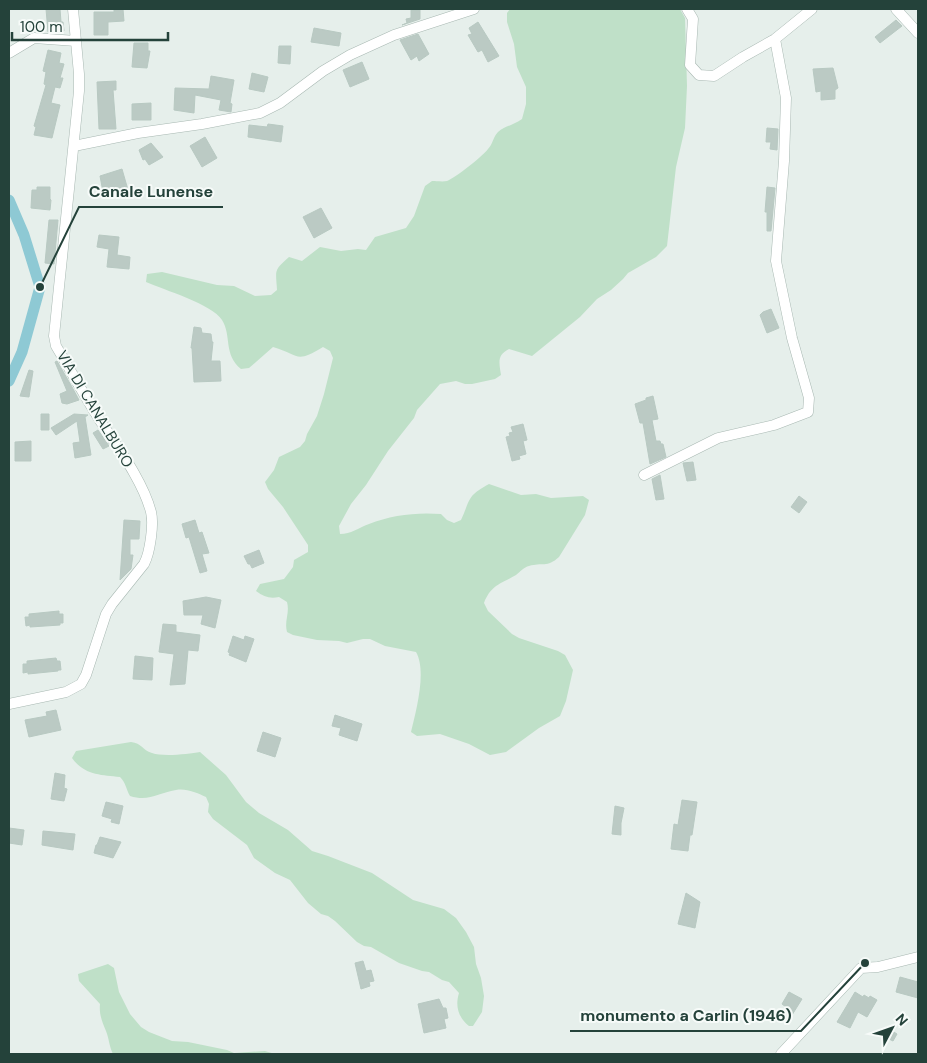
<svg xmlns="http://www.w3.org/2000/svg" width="927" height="1063" font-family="'DM Sans',sans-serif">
<rect width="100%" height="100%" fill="#e6efeb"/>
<path fill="#bfe0c8" d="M510 9H680L685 18 687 86 685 128 676 167 667 246 656 257 628 273 623 279 611 290 597 299 580 317 532 356 509 349C497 355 499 362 501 375L495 379 472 384H465L456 381 440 384 417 410 414 418 388 451 366 485 351 504 339 526 340 534C351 534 358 528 369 524 391 515 417 512 441 514L447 520 454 523 461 520C471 498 467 496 489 484L521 495 536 494 551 498 583 496 589 500 585 515 559 557C547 568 542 562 529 566 524 567 520 572 516 575 501 584 491 585 484 603L488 611 512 634 519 638 558 651 565 655 573 670 566 701 560 716 539 728 506 752 490 755 469 744 440 734 417 736 411 732C416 711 427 671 416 652L385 646 370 639H363L347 643 339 641 317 640 293 635 287 632C284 621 290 613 287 602L279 597C270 599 264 597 256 591L260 584 284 579 293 567 294 560 308 552V545L283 507 268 489 265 482 274 470 279 457 300 447 305 441 307 434 317 416 324 394 333 358 330 351 323 347C295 364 300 355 273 347L249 368 241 369C223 354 232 336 222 320 212 304 164 290 146 282L147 274 162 272 217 285 234 286 255 296 271 295 277 290C276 270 273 271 289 257L302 261 320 247 341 251 358 249 366 250 375 237 406 228 414 216 425 186 432 181C436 181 443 182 447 181 455 178 483 156 488 149 493 144 493 137 498 132 505 126 514 125 522 119L526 104V87L517 67 514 44 507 22V13Z
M131 742C142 743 142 750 152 753 163 757 189 754 200 752L226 775 246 802 259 813 288 830 312 851 328 856 372 873 413 900 444 909 456 918 466 932 474 947 476 964 481 978 484 996 482 1012 473 1026H469C458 1017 455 1006 459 993L449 982 442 980 429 972 422 971 399 963 371 947 364 946 357 942 335 921 328 916 321 914 308 903 290 880 275 873 254 858 247 845 213 819 208 812 209 804 206 797C197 793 186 788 176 790 158 793 149 802 130 796 126 789 126 783 120 777 101 775 84 775 72 758L76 751Z
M108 964 114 968 119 992 130 1014 141 1027 149 1032 172 1041 188 1042 227 1050 234 1053 265 1051 275 1054H113C109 1046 109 1038 106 1031 102 1021 99 1015 100 1004L79 981 78 974Z"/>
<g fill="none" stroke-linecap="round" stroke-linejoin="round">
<path stroke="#8ec9d4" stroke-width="11" d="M9 200 24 235 40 287 22 352 9 381"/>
</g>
<path fill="#bbcac4" stroke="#b8c9c2" d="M46 9H60L61 22H63L64 31 48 32Z
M114 9H123L124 21 108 22V35H94V12H114Z
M411 10H420V19L402 25 407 23 406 19 411 18Z
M896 20 902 26 880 43 875 37Z
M478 22 499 56 488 62 482 50 478 52 468 35 472 34 469 28Z
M314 28 341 33 339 46 311 42Z
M418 34 429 54 419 61 417 56 411 60 400 40Z
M134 43H148V51H150L147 68 132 67Z
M279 46H291L290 64 278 63Z
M48 50 61 53 59 63 64 64 60 78H63L60 88 55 87 51 103 60 105 52 138 34 135 36 127 34 126 46 85 44 84 46 72 43 71Z
M362 62 369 79 350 87 343 70Z
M833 68 838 88 835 90V99L821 100V91L816 92 813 69Z
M252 73 268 77 264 92 249 89Z
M211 76 234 80 230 103 232 104 231 112 219 110 221 100 195 95 194 113 174 110 175 88 209 89Z
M116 81V90H113L116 129H99L97 82Z
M151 103V120H132V104Z
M268 124 283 126 281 142 248 137 249 125 267 127Z
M767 128 778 129 777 150 770 149 771 142H766Z
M205 137 217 158 202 167 190 146Z
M151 143 163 157 149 165 145 159 143 160 139 150Z
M122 169 128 190 120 193 118 187 103 192 100 176Z
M37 187H50V199L51 200 50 210 31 208 32 190H37Z
M767 187 775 188 771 231H767V212H765Z
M321 208 332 228 314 238 303 217Z
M49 220H58L54 264 45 263Z
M99 235 119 237 117 255 130 257 129 269 107 267 109 249 97 247Z
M771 309 779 328 767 333 760 315 763 312Z
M194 327 201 328 202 333 211 334 212 342H213L211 361H220L221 381 194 382 192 348H191Z
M57 361 72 387 79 400 67 404 62 403 60 394 67 391 55 362Z
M29 370 33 371 29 397 20 396Z
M653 396 658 419 652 420 656 441H660L661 444H663L666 457 650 464 643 423H640L635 404 646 400V398Z
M41 414H49V430H41Z
M74 414 88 415 85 417 91 455 75 458 73 443 80 442 77 421 56 435 51 428Z
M523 424 527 440 523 441 526 454 519 456 520 459 512 461 506 437 510 436 509 433 513 432 511 427Z
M98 430 109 446 103 449 93 433Z
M31 441V461H15V442Z
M693 462 696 480 687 481 683 463Z
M660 475 664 499 656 500 652 479Z
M799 496 807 502 799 513 791 507Z
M124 520 140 521 139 539H130V555H133L131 569 120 580Z
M195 520 199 533 202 532 209 553 202 554 207 571 200 573 189 537 186 538 182 524Z
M259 550 264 563 252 568 250 564H248L244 556Z
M206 597 221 600 215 628 201 624 203 615H184L183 601Z
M59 611V614H63V623H60V625L30 627V625L26 626 25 617H29V614Z
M163 624 176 625V632L200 635 198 651 188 650 185 684 170 685 174 654 159 652Z
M233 636 244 640 245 636 254 639 246 662 229 655 230 653 228 652Z
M135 656 153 658 152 680 133 679Z
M56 658 57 661H60L61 670H58V671L28 674V672L23 673V664H27V661Z
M56 710 61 730 29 737 25 720 47 716 46 712Z
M335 715 362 724 357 741 339 735 341 728 332 726Z
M263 732 281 738 275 757 257 751Z
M55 773 65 775 64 788 67 789 64 801 51 799Z
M682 800 697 802 692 835H690L688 851 671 849 674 824 678 825Z
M106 802 123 806 119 824 111 822 112 819 102 816Z
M615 806 624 808 621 823V835L612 834Z
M9 828 24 830 22 845 9 843Z
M43 831 75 834 73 850 42 845Z
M100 837 121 842 113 858 94 853 96 845H97Z
M686 893 700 902 695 928 678 924Z
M363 961 366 971 371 970 374 981 369 982 370 986 361 989 355 963Z
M900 977 918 982V998L896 992Z
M789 992 802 999 792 1015 784 1010 786 1007 782 1004Z
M855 992 863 997 864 995 869 998 870 996 877 1000 867 1017 858 1012 850 1028 837 1022Z
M439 999 443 1008H446L448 1018 444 1019 446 1028 424 1033 418 1004Z
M886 1027 897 1034 893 1041 881 1035Z"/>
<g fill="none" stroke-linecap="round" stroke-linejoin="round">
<g stroke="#a8b8b2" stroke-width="11">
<path id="street" d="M687 9 693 19 690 65 699 75 714 76 743 57 775 39 812 9
M896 9 918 33
M9 53 34 38 76 41
M74 146 138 133 202 124 260 113 280 103 323 71 350 55 394 35 474 9
M644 475 718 438 774 425 808 412 809 398 792 338 776 261 784 161 786 98 775 39
M9 704 66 692 81 684 86 675 106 614 112 604 144 564C150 553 154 524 151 512 143 481 118 448 101 422 85 397 71 371 56 346L54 336 79 91V74L73 9
M781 1054 861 968 878 967 918 957"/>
</g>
<use href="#street" stroke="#fff" stroke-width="10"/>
</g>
<g text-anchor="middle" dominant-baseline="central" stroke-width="4" stroke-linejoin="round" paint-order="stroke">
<g font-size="15" fill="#24423a" stroke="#f7fbf9">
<text transform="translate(95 409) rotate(59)">VIA DI CANALBURO</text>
</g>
</g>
<path fill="none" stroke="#24423a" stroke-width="2" d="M40 287L79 207H223M865 963L801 1031H570"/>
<g fill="#24423a" stroke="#f7fbf9" stroke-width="2">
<circle cx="40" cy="287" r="5"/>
<circle cx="865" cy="963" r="5"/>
</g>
<g font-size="16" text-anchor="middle" font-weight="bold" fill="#24423a" stroke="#f7fbf9" stroke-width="4" stroke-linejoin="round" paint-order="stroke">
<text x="151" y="197">Canale Lunense</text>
<text x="686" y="1021">monumento a Carlin (1946)</text>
</g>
<rect width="927" height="1063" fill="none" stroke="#24423a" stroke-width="20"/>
<g transform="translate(892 1028) rotate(49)" stroke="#f7fbf9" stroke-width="4" paint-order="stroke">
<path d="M0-4L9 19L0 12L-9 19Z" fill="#24423a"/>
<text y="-8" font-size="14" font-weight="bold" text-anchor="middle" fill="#24423a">N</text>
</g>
<path d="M12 32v8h156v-8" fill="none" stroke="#24423a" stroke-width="2.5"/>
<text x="20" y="32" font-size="15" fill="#24423a" stroke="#f7fbf9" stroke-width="4" paint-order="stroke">100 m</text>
</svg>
